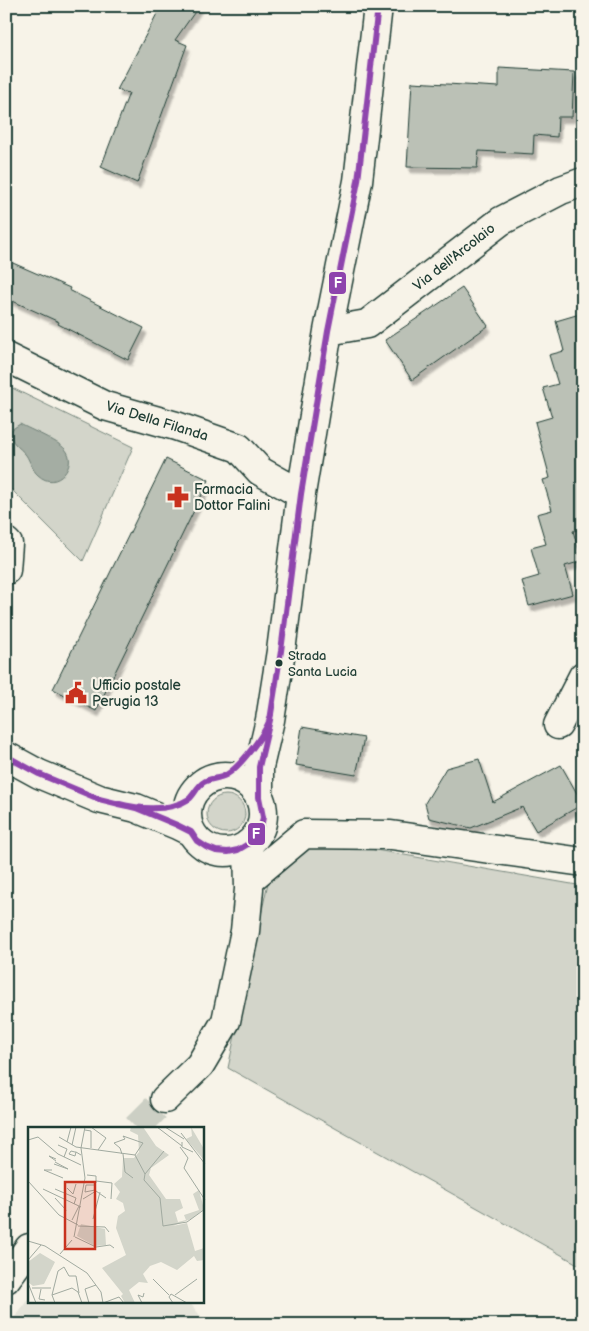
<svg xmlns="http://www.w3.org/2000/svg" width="589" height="1331" font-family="'Balsamiq Sans',sans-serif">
<defs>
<filter id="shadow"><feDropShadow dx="3" dy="5.5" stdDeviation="1" flood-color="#0004"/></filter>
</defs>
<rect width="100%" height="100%" fill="#f7f3e8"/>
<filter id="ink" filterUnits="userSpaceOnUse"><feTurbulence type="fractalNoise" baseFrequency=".02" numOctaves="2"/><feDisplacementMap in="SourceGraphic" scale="10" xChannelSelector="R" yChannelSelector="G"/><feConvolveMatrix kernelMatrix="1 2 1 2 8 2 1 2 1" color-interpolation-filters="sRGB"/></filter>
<g filter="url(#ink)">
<path fill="#e5e4d9" d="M29 1298V1302H189L208 1325H9Z"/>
<path fill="#d3d5ca" stroke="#79897f" d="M6 385 133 447 83 561 6 484Z
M207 814a19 19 0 1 1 38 0a19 19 0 1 1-38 0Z
M312 839 583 886V1267L228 1068 269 878Z"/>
<path fill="#a4ada3" stroke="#6f8077" d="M20 424C31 430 58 441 65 449 79 464 57 493 38 475 32 470 30 461 26 455 19 446 9 443 11 430Z"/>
<path fill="#bbc1b6" stroke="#1f3d34" filter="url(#shadow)" d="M161 6H199L175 40 187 45 137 183 101 167 129 93 117 90Z
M499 68 574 72 572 117H558L557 137 534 135 533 154 479 151 477 168 407 167 412 82 499 87Z
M6 260 70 288 69 290 144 328 128 360 58 324 59 322 6 298Z
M462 288 488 326 412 380 385 340Z
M583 313V405L577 406 583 427V529L573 531 582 561 565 566 573 594 529 606 522 581 539 576 531 548 546 544 537 514 552 510 543 480 550 478 535 422 552 417 543 388 558 384 549 355 564 351 556 321Z
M166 459 209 480 96 711 53 689Z
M302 727 364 738 356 775 296 765Z
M479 759 493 802 561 765 583 804 536 831 522 807 471 828 429 818 425 803 446 768Z"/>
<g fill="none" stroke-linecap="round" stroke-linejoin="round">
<path stroke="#cccfc4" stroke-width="28" stroke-dasharray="28 14" stroke-linecap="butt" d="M136 1128 165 1099"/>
<g stroke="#1f3d34" stroke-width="31">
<path id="minor" d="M328 331 367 324 501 221 561 190 583 182
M6 357 105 406 176 426 239 448 260 471 301 494
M6 542 8 544 6 570
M558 725 583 676
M6 756 39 774 99 799 136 808 177 825 191 832
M187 814a38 38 0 1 1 76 0a38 38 0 1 1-76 0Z
M259 797V767L270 720 281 651 301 494 328 331 358 181 378 6
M249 880 304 834 391 835 583 862
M165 1099 200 1065 226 1021 245 931 249 889 248 844
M6 1279 29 1248"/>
</g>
<use href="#minor" stroke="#f7f3e8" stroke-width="28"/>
<g stroke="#f7f3e8" stroke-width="10">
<path id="bus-1" d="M6 756 39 774 99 799 136 808 177 825 191 832 197 841 206 847 216 851 228 852 238 850 248 844 261 828 263 817 259 797V767L270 720 281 651 301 494 328 331 358 181 378 6
M118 804C140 809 169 812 189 799 195 794 197 786 204 782 210 778 219 779 226 775 240 767 268 731 271 715"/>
</g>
<use href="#bus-1" stroke="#8e44ad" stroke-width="6"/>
</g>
</g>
<defs>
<g id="pharmacy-bare" transform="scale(1.725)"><path d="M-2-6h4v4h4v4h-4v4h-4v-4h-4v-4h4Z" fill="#c8321e" stroke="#f7f3e8" stroke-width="2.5" paint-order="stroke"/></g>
<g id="civic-bare" transform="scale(1.725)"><path d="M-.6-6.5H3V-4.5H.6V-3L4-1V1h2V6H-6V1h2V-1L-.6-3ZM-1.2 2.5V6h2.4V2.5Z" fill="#c8321e" stroke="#f7f3e8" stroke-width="2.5" paint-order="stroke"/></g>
</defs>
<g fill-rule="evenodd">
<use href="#pharmacy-bare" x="178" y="497"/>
<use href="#civic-bare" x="76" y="693"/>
</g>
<circle fill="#1f3d34" stroke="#f7f3e8" stroke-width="2" cx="279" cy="663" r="4.5"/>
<g text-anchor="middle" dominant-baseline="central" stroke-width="4.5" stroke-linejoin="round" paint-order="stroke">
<g font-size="13" fill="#1f3d34" stroke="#f7f3e8" text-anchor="start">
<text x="288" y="656">Strada<tspan x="288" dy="16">Santa Lucia</tspan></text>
</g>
<g font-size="14" fill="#1f3d34" stroke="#f7f3e8">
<text transform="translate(454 257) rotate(-38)">Via dell'Arcolaio</text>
<text transform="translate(157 421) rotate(17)">Via Della Filanda</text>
</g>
<g font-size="14" fill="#1f3d34" stroke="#f7f3e8" text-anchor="start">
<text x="194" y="489">Farmacia<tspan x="194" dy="16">Dottor Falini</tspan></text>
<text x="92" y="685">Ufficio postale<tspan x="92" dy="16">Perugia 13</tspan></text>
</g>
</g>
<g transform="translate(28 1127)">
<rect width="176" height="176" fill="#f7f3e8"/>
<path d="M103 0H115L128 19 141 28 123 41 121 48 138 72H152L155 81 147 85 150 95 158 93 156 88 171 83 165 67 171 63 176 82 163 92 145 99 159 96 167 124 176 121V133L169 134 166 129 149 143 133 135 122 139 115 147 120 156 111 155 101 163 107 176H97L93 169 95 167 74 141 98 128 88 101 90 89 97 84 95 76 88 72 92 65 86 57 94 50 95 31H106L111 25 110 8 102 4ZM163 0 176 22V33L158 12 164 9ZM53 97 77 102 78 118 67 119 49 109ZM12 126 27 135 16 157 5 159 0 155V135Z" fill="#d3d5ca"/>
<path fill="none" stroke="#a1aaa0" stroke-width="1" d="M129 0 154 19M137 0 156 12M57 3 63 4V21M153 6 177 37M31 10 48 20 70 23 78 11 63 0M0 13 10 10 30 27 53 38M39 15 43 0M154 15V20L165 25M30 18 39 22 36 30M44 18 48 0M152 20 160 31 156 41 177 73M70 23 107 28 117 47 136 24M48 25 47 29 41 27 43 24 47 25H48L53 28M94 27 92 21 86 16 97 12 95 9 115 16 107 28M95 27 97 45 105 51M28 34 21 29 28 32M26 37 40 42 27 35M24 43H16L35 51M117 47 116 53 132 71 135 99 159 95 177 82M59 48 68 49V56M0 54 31 88 50 98M68 54 84 56 83 72M67 58V63L57 65 58 58H68M39 61 45 67 48 57M15 62 53 80M27 62 48 71 46 77M27 71 38 83 37 86M55 72 68 64 78 71M65 92 72 65M44 93 51 79M50 99 77 100 81 105M46 110 57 51 53 21 57 0M47 110 68 120 82 118 86 121M0 114 17 119 59 146 73 165 75 176M32 127 44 113M0 133 13 118M125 152 141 168M0 156 8 176M4 161H23M13 162 11 172 17 173M24 168 30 144 36 140 41 149H48L51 166M147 168 169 152M27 176 24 168 44 161 50 165 54 176M61 176 57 162 68 158M75 176 91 170 96 176M114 176 110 168 115 170 116 166M145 176 141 170 143 167 159 176"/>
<path fill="#c8321e" fill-opacity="0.15" stroke="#c8321e" stroke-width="2.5" d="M37 55H67V122H37Z"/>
<rect width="176" height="176" fill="none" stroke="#1f3d34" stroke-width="2.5"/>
</g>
<g stroke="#f7f3e8" stroke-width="2">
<rect x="328" y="271" width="19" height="24" rx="5" fill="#8e44ad"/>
<rect x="247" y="822" width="19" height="24" rx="5" fill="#8e44ad"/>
</g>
<g font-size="14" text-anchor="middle" font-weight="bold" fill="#fff">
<text x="338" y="288">F</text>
<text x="256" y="839">F</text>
</g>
<rect width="589" height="1331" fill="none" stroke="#f7f3e8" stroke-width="25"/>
<rect x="12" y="12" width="564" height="1306" fill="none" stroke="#1f3d34" stroke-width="2" filter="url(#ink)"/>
</svg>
